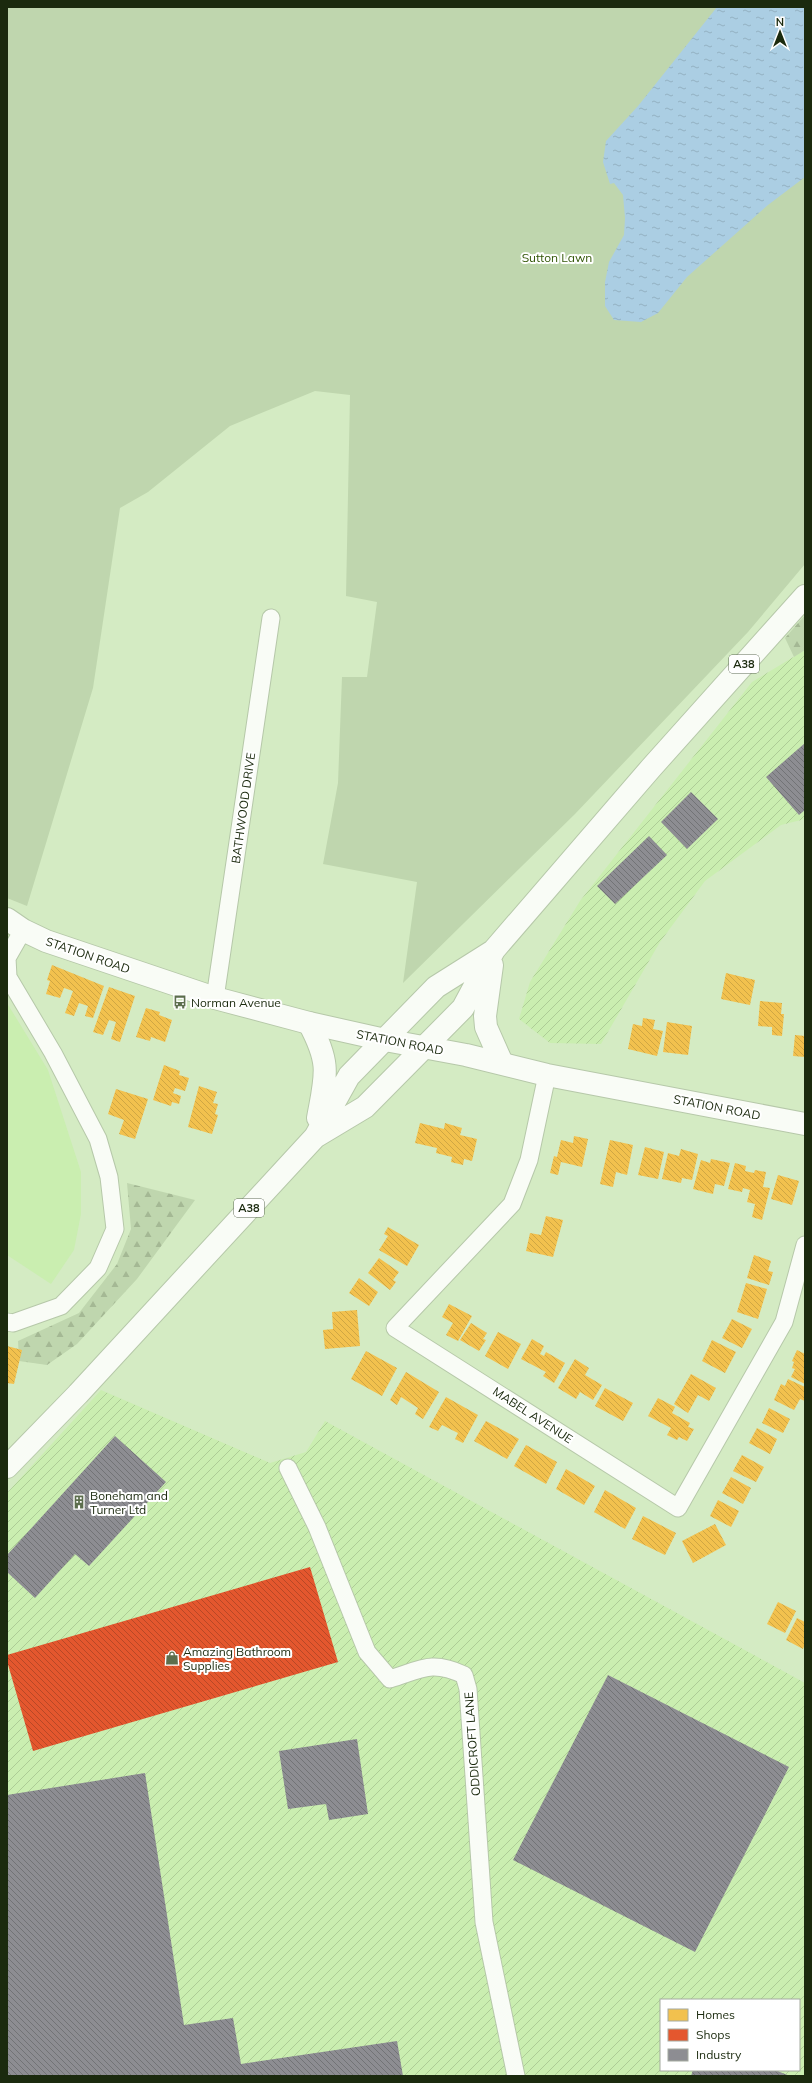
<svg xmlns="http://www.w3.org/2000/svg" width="812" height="2083" font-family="Mulish,sans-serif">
<defs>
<pattern id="industrial-furrows" width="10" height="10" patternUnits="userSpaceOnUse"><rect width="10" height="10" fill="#caeeb0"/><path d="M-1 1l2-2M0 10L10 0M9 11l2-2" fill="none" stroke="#adcc96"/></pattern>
<pattern id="forest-firs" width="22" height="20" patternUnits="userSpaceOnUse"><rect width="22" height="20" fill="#bfd6ae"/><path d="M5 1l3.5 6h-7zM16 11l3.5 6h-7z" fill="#a4b894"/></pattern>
<pattern id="water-ripples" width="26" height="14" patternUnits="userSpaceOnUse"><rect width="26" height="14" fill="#abcee3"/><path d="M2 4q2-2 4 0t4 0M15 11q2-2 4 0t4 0" fill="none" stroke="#93b1c2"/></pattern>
<pattern id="homes-back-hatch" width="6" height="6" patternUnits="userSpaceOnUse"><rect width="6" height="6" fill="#f2c14e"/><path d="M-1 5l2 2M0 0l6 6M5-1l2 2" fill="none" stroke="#cfa643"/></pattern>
<pattern id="shops-back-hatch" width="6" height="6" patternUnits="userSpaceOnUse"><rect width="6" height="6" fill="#e4572e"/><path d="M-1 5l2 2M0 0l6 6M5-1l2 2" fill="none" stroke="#b84826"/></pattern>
<pattern id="industry-back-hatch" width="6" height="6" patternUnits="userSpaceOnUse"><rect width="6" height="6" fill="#8d8d92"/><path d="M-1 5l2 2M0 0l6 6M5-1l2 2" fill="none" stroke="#727376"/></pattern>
</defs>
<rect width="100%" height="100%" fill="#d4ebc3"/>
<path fill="#caeeb0" d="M7 1003 48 1070 81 1172V1214L74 1250 51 1284 7 1255Z"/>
<path fill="url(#industrial-furrows)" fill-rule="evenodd" d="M805 650V819L781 825 705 881 660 942 601 1044 550 1043 519 1019 530 982 580 901 752 682Z
M101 1390 270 1463 306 1452 325 1421 805 1683V2076H7V1493ZM661 2000H799V2070H661Z"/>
<path fill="url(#forest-firs)" d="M805 615V650L794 657 785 638Z
M127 1183 195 1200 137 1279 77 1344 47 1365 19 1361 18 1341 79 1313 117 1264 131 1229Z"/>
<path fill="#bfd6ae" d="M7 7H805V564L748 632 575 814 403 983 417 882 323 864 338 783 342 677H367L377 602 346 596 350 395 315 391 230 426 148 492 120 508 93 688 27 906 7 898Z"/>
<path fill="url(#water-ripples)" d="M717 7H805V177L768 205 687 277 658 313 641 322 614 320 605 306V282L609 262 624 235 625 218 623 195 614 183 610 184 603 162 606 141 638 106Z"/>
<path fill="url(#homes-back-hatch)" d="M52 965 104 986 93 1018 85 1016 88 1006 79 1003 74 1016 65 1013 73 991 64 988 60 998 46 994 50 981 47 980Z
M726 973 755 980 750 1005 721 999Z
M109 987 135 996 120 1042 111 1039 116 1022 109 1020 103 1035 93 1032Z
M760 1001 782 1003 781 1014H784L782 1036 772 1035V1027L758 1026Z
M146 1008 160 1012 159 1015 172 1020 165 1042 151 1037 150 1041 136 1037Z
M643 1018 655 1020 653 1029 663 1031 657 1056 628 1049 633 1024 642 1026Z
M667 1022 692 1026 688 1055 663 1052Z
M795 1035 805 1036V1057L793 1056Z
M164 1065 180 1071 179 1075 189 1078 185 1091 175 1088 173 1093 181 1096 179 1104 172 1102 171 1106 153 1100Z
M199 1086 217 1092 213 1103 218 1104 215 1114 218 1115 212 1134 188 1127Z
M116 1089 148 1099 135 1139 119 1134 124 1120 108 1114Z
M420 1123 444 1129 445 1123 462 1128 460 1135 477 1139 472 1161 464 1159 463 1165 451 1162 452 1157 436 1153 437 1148 415 1143Z
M574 1136 588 1139 582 1167 561 1162 558 1175 550 1173 554 1156 557 1157 561 1140 573 1143Z
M610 1140 633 1145 627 1175 616 1172 613 1187 600 1184Z
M645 1147 664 1152 658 1179 638 1175Z
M681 1149 698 1154 692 1180 682 1178 681 1183 662 1179 668 1153 679 1156Z
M711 1159 730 1163 724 1186 715 1184 713 1194 693 1189 701 1160 710 1163Z
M735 1163 746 1166 745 1171 754 1173 755 1170 766 1172 763 1187 770 1188 762 1220 752 1217 755 1204 747 1202 750 1190 743 1188 742 1192 728 1189Z
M778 1175 799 1181 792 1205 771 1199Z
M546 1216 563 1220 553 1257 526 1251 530 1233 541 1235Z
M388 1227 419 1245 407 1266 379 1250 388 1236 384 1234Z
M754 1255 771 1261 768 1271 773 1272 769 1285 747 1278Z
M379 1258 399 1272 393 1280 396 1282 390 1290 368 1273Z
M359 1278 378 1292 369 1306 349 1293Z
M746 1283 767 1289 758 1319 737 1312Z
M449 1304 472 1316 458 1341 446 1335 453 1323 442 1317Z
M357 1310 360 1346 325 1349 323 1330 333 1329 332 1312Z
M732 1319 752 1329 742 1348 722 1338Z
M471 1323 487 1333 483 1339 486 1340 479 1351 460 1340Z
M498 1332 521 1344 508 1369 485 1356Z
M532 1339 544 1346 540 1354 544 1356 546 1352 565 1363 554 1383 543 1376 546 1372 521 1359Z
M712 1340 736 1352 725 1373 702 1361Z
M7 1346 22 1350 14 1384 7 1383Z
M797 1350 805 1354V1384L791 1377 795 1369 792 1368 794 1362 792 1361Z
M366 1351 397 1368 382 1396 351 1379Z
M575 1359 589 1368 585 1375 602 1385 593 1400 580 1392 576 1399 558 1388Z
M406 1372 439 1392 423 1419 415 1414 418 1408 401 1397 397 1405 390 1400Z
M691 1374 716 1388 709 1401 698 1395 688 1413 674 1404Z
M788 1379 805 1387V1401L800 1399 794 1410 774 1400 781 1384 785 1386Z
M605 1388 633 1403 623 1421 595 1406Z
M446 1397 478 1415 463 1443 455 1439 458 1433 442 1425 438 1431 429 1427Z
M658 1398 675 1407 672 1413 690 1423 688 1427 694 1429 687 1441 679 1437 677 1440 667 1435 671 1428 648 1416Z
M769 1408 790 1419 783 1433 762 1423Z
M486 1421 519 1439 507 1459 474 1441Z
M757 1428 777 1439 770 1454 749 1443Z
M526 1445 557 1462 546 1484 514 1466Z
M742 1455 764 1467 756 1482 733 1471Z
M566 1469 595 1486 584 1505 556 1489Z
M731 1477 751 1488 743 1504 722 1493Z
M605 1490 636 1508 625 1529 594 1512Z
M718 1500 739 1511 731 1527 710 1516Z
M643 1516 676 1533 665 1555 632 1539Z
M715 1524 726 1545 693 1563 682 1541Z
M778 1602 796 1611 785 1633 767 1624Z
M797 1618 805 1622V1644L803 1649 786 1640Z"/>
<path fill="url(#shops-back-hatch)" d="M310 1567 338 1662 33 1751 7 1661V1655Z"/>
<path fill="url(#industry-back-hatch)" d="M805 743V810L799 815 766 777Z
M691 792 718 819 687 849 661 822Z
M649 836 667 855 615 904 597 886Z
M115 1436 166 1482 89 1566 75 1554 35 1598 7 1572V1555Z
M608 1675 789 1767 695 1952 513 1860Z
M357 1739 368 1814 329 1820 326 1804 288 1809 279 1751Z
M145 1773 184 2025 233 2018 241 2064 397 2041 403 2076H7V1795Z
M693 2070H775L790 2076H691Z"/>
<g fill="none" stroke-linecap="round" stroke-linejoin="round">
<g stroke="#b6c8a9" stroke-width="19">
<path id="minor" d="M215 998 271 618
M547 1075 529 1160 512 1204 395 1328 678 1508 784 1322 805 1245
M7 1322 13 1323 61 1306 98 1268 115 1229 109 1177 98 1139 53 1053 8 977 7 958 23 930
M288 1468 317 1527 367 1652 390 1679C422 1669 432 1660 464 1675L468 1689 484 1922 516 2076"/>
</g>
<g stroke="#b6c8a9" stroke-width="24">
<path id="tertiary" d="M7 919 23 930 46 941 215 998 309 1023 385 1040"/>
</g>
<g stroke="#b6c8a9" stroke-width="24">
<path id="secondary" d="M385 1040 466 1055 547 1075 805 1124"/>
</g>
<g stroke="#b6c8a9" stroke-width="24">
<path id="trunk" d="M492 965 485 1016 486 1027 502 1063
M309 1023C331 1064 326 1074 318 1118
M315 1137 365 1107 463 1008 494 950 651 768 805 596
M7 1467 78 1394 315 1137 349 1076 436 987 493 951"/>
</g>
<use href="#minor" stroke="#f9fcf6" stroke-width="17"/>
<use href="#tertiary" stroke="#f9fcf6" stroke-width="22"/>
<use href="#secondary" stroke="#f9fcf6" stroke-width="22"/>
<use href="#trunk" stroke="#f9fcf6" stroke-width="22"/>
</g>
<defs>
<g id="bus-bare" transform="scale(1.08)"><path d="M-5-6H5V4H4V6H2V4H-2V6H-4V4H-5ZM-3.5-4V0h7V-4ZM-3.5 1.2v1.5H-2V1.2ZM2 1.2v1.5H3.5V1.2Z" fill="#5c6e4d" stroke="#fff" stroke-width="2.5" paint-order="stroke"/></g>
<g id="building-bare" transform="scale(1.08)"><path d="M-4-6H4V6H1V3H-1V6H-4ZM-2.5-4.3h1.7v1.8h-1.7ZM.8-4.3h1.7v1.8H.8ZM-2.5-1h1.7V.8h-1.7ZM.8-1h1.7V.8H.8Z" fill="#5c6e4d" stroke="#fff" stroke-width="2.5" paint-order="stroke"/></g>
<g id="shop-bare" transform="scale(1.08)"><path d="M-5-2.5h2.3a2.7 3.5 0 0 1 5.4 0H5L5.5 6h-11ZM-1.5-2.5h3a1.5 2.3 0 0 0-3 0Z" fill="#5c6e4d" stroke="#fff" stroke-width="2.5" paint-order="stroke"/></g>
</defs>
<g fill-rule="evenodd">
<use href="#bus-bare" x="180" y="1002"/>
<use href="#building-bare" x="79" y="1502"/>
<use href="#shop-bare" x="172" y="1658"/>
</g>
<g text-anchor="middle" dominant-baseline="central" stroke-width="4" stroke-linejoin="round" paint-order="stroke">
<g fill="#fff" stroke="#5f6a56" stroke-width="1">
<rect x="729" y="655" width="30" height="18" rx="3"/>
<rect x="234" y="1199" width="30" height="18" rx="3"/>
</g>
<g font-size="11" font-weight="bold" fill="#1b2a0e">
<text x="744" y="664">A38</text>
<text x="249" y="1208">A38</text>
</g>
<g font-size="12" fill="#335708" stroke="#fff">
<text x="557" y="257">Sutton Lawn</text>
</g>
<g font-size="12" fill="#1b2a0e" stroke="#fff">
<text transform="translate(243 808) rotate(-82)">BATHWOOD DRIVE</text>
<text transform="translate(88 955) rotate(19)">STATION ROAD</text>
<text transform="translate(400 1042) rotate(11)">STATION ROAD</text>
<text transform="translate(717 1107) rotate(11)">STATION ROAD</text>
<text transform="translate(533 1415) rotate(33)">MABEL AVENUE</text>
<text transform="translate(472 1744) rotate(-94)">ODDICROFT LANE</text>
</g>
<g font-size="12" fill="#1b2a0e" stroke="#fff" text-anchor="start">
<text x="191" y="1002">Norman Avenue</text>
<text x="90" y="1495">Boneham and<tspan x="90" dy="14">Turner Ltd</tspan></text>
<text x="183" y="1651">Amazing Bathroom<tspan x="183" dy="14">Supplies</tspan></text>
</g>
</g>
<rect width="812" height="2083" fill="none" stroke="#1b2a0e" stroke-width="16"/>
<rect x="660" y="1999" width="140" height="72" fill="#ffffff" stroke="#a4aa9f"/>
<rect x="668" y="2009" width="20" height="12" fill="#f2c14e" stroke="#a4aa9f"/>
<text x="696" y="2019" font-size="12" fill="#1b2a0e">Homes</text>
<rect x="668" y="2029" width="20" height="12" fill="#e4572e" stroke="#a4aa9f"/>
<text x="696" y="2039" font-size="12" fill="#1b2a0e">Shops</text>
<rect x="668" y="2049" width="20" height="12" fill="#8d8d92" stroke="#a4aa9f"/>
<text x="696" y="2059" font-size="12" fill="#1b2a0e">Industry</text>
<g transform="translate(780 32)" stroke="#ffffff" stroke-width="3" paint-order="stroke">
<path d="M0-3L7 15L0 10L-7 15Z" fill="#1b2a0e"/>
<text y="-6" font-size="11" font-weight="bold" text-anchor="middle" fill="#1b2a0e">N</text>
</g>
</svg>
